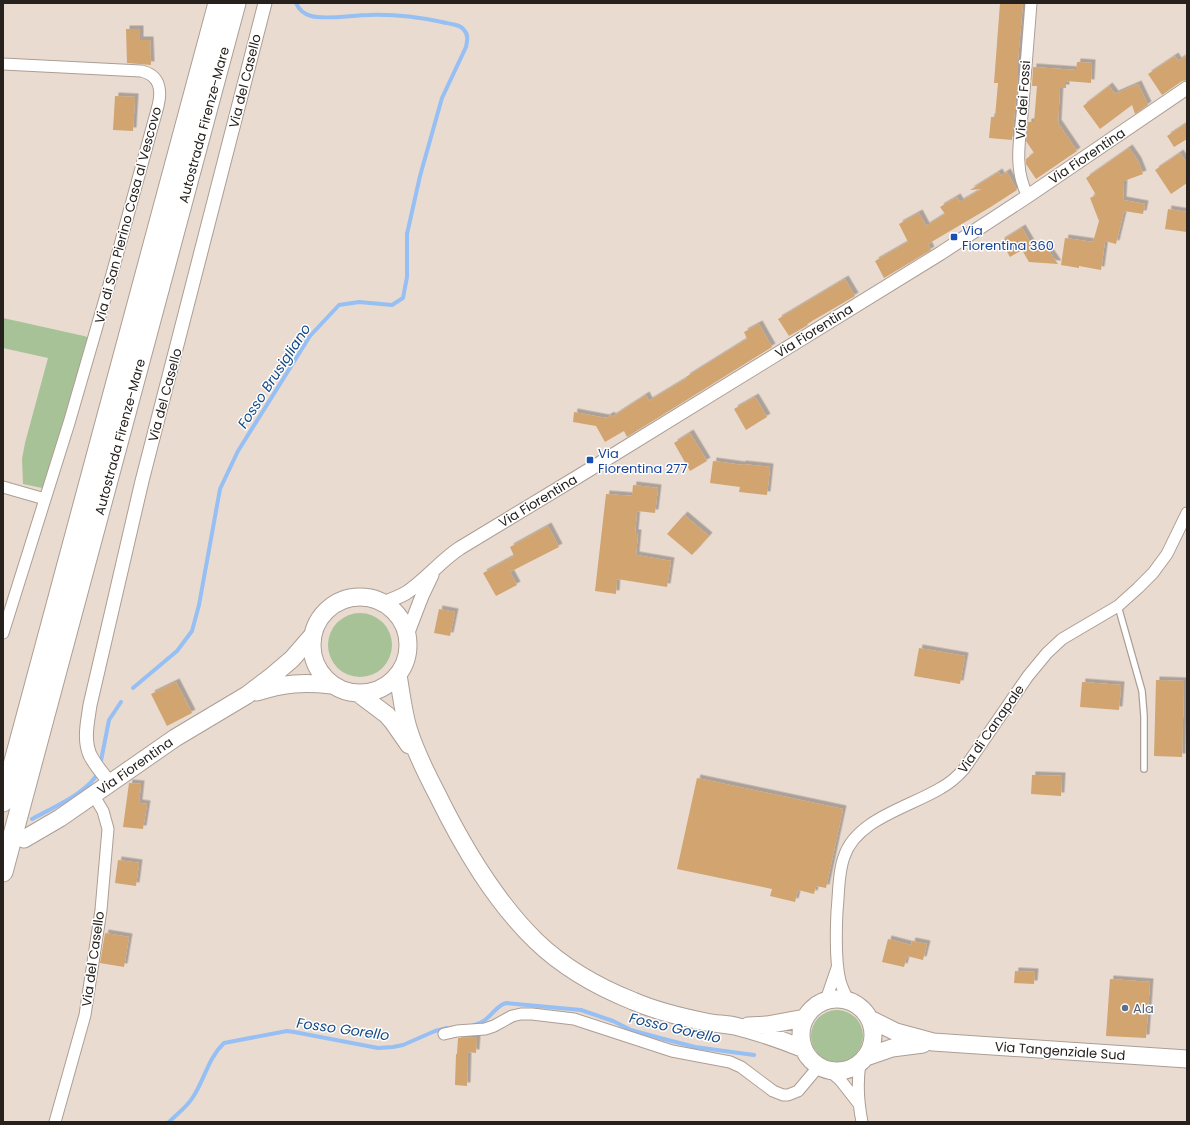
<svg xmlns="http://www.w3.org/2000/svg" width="1190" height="1125" font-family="Poppins,sans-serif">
<defs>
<filter id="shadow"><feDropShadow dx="3.5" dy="-3.5" stdDeviation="0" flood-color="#0004"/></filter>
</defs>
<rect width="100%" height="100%" fill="#eadbd0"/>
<path fill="#a7c297" d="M3 318 84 336 90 338 49 475 42 488 23 484 22 459 25 443 48 358 3 348Z
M328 645a32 32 0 1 1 64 0a32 32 0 1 1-64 0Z
M811 1036a26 26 0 1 1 52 0a26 26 0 1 1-52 0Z"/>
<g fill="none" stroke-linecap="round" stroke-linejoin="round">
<path stroke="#96bff3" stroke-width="4" d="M133 688 177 651 192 631 199 605 220 489 238 451 310 336 339 305 359 302 392 305 403 298 407 277V234L420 176 442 98 466 47C467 42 469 35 464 30 460 24 449 24 442 22 418 17 394 14 369 15 353 15 326 20 311 16 304 14 299 10 296 3
M100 766 109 720 121 702
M32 819C50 809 91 791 98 772
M474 1025C491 1021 494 1006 506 1003L581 1010 613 1021 631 1030 660 1038 695 1047 754 1055
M169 1122C177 1114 187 1107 193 1097 205 1079 208 1058 224 1043L287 1031 294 1032 378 1048 393 1047 403 1045 435 1031 447 1028"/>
</g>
<path fill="#d1a46f" filter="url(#shadow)" d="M1000 3H1023L1018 59V78L1012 140 989 138 991 117H995L998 83H994Z
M126 29H140V40H150L151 65 127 63Z
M1187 55V80L1182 81 1162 95 1148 74 1175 56 1178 61Z
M1077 62 1092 63 1091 83 1066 81V88H1060L1058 123 1077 151 1036 179 1026 164V159L1034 153 1026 141 1028 122H1034L1037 86H1032L1033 67 1076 70Z
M1138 84 1148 105 1135 114 1132 105 1100 129 1083 106 1109 86 1115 94Z
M115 96 135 97 133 131 113 130Z
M1187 123V139L1174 147 1167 136Z
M1129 148 1138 161 1143 174 1124 181 1123 200 1145 204 1143 214 1124 211 1116 244 1105 241 1101 270 1079 266V268L1061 265 1065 238 1093 242 1099 221 1090 198 1096 195 1086 178Z
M1180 153 1187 164V183L1171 194 1155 170Z
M999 172 1001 176 1007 172 1017 190 989 208 928 244 931 250 884 278 875 261 908 242 899 224 919 213 926 226 945 214 940 207 957 197 960 202 982 189 970 190Z
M1168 209 1187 212V232L1165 229Z
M1022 228 1035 250 1045 245 1058 264 1029 262 1022 250 1010 257 1001 241Z
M845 279 855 296 807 324 808 325 789 336 778 319Z
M759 324 772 347 627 437 624 431 605 442 596 426 573 422 574 412 606 418 611 415 612 417 646 395 649 401 687 378 686 377 747 339 744 332Z
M755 397 767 417 746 430 734 409Z
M690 433 707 461 690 471 674 443Z
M713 461 742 465V464L770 467 767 495 739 492 740 487 710 483Z
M633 485 658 488 655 513 637 511 635 533H638L636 555 671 561 667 587 617 579 616 594 595 591 606 494 632 496Z
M684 515 709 536 692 555 667 534Z
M548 526 559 547 510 572 517 585 496 596 483 573 514 556 510 547Z
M439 609 455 612 450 636 434 633Z
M919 648 965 656 960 684 914 676Z
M1156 680 1184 681 1182 757 1154 756Z
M176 682 192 713 167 726 151 694Z
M1082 682 1121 685 1119 710 1080 707Z
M1032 775 1062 776 1061 796 1031 794Z
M697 778 843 809 826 888 816 886 814 894 798 890 795 902 770 896 772 889 677 869Z
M129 783 141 784 139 803 147 804 143 829 123 827Z
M118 860 139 863 136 886 115 883Z
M105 933 129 937 124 967 100 963Z
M888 939 911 945 912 941 927 944 923 960 907 956 904 967 882 962Z
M1015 971 1035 972 1034 984 1014 983Z
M1110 979 1150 982 1146 1038 1106 1036Z
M477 1037 476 1053 468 1052 467 1086 455 1085 456 1054H457L458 1038Z"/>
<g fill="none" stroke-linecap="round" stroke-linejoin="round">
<g stroke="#ac9e94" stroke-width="8">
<path id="service" d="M1118 606 1142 691 1144 716V769"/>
</g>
<g stroke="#ac9e94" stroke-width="13">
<path id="minor" d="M3 64 141 71C160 75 162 90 158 106L109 285 69 423 3 633
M1028 196C1012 168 1021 134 1023 104 1026 70 1028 37 1031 3
M3 487 45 499
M826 1000 837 968
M848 1000C845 994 842 988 840 981 835 961 836 932 837 911 839 893 838 873 844 857 856 819 910 807 941 788 950 783 957 777 964 769L1028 676 1047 653 1062 639 1118 606 1138 588 1153 573 1167 554 1187 513
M444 1034 457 1031 485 1029 494 1026 512 1016 521 1014H532L574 1019 672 1051 730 1062 741 1067 773 1091 783 1095H788L798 1091 819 1066
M860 1063C857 1083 858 1102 862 1122
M830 1071 841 1081 859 1104
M55 1122 85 1015 101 910 108 829 103 811 94 796"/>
</g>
<g stroke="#ac9e94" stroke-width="15">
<path id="tertiary" d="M383 603C391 600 399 597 406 593 426 580 440 561 460 548L579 476 941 253 1028 196 1187 88
M407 635 422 596 432 575
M110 783C103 774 95 765 90 755 83 739 88 720 90 705L142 481 265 3"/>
</g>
<g stroke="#ac9e94" stroke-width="19">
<path id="primary" d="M312 645a48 48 0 1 1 96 0a48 48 0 1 1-96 0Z
M398 675C401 692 403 711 408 728 415 751 426 773 437 794 463 847 494 900 536 941 564 968 598 987 633 1001 656 1011 681 1017 706 1022 715 1024 726 1024 735 1026 759 1032 782 1040 804 1049
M257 692C285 683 303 682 332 685
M359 694 387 715 393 722 409 745
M24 839 60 818 175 738 247 695 272 676 292 659 312 636
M801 1035a36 36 0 1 1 72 0a36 36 0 1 1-72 0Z
M870 1019 896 1032 933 1042 1187 1059
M748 1026 767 1025 805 1018
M866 1057 892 1048 923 1044"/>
</g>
<g stroke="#ac9e94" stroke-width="21">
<path id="motorway" d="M3 802 218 3
M3 872 236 3"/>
</g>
<use href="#service" stroke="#fff" stroke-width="5.5"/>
<use href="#minor" stroke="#fff" stroke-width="11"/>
<use href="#tertiary" stroke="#fff" stroke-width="13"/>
<use href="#primary" stroke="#fff" stroke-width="17"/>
<use href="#motorway" stroke="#fff" stroke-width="19"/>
</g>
<g fill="#1a4fb4" stroke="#fff" stroke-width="1.5">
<rect x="950" y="233" width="8" height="8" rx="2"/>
<rect x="586" y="456" width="8" height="8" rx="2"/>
</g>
<circle fill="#5c6f8a" stroke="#fff" stroke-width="1.5" cx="1125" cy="1008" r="4"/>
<g text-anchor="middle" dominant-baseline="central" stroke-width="3" stroke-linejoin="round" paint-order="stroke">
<g font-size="13" fill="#26211d" stroke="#fff">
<text transform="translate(245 81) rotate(-76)">Via del Casello</text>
<text transform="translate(1023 100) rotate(-86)">Via dei Fossi</text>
<text transform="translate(204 125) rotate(-75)">Autostrada Firenze-Mare</text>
<text transform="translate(1087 156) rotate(-34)">Via Fiorentina</text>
<text transform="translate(128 215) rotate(-75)">Via di San Pierino Casa al Vescovo</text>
<text transform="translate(814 331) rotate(-32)">Via Fiorentina</text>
<text transform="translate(165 395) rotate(-75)">Via del Casello</text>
<text transform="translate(120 437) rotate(-75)">Autostrada Firenze-Mare</text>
<text transform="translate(538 501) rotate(-31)">Via Fiorentina</text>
<text transform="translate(991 729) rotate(-55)">Via di Canapale</text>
<text transform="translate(135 766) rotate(-35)">Via Fiorentina</text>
<text transform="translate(93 959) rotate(-82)">Via del Casello</text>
<text transform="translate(1060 1051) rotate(4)">Via Tangenziale Sud</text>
</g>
<g font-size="13" fill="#164399" stroke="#fff" text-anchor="start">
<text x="962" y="230">Via<tspan x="962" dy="15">Fiorentina 360</tspan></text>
<text x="598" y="453">Via<tspan x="598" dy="15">Fiorentina 277</tspan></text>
</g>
<g font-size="13" fill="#4e5e75" stroke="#fff" text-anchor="start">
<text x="1133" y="1008">Ala</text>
</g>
<g font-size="14" font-style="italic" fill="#154b89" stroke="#fff">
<text transform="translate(274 376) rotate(-57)">Fosso Brusigliano</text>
<text transform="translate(675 1028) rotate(13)">Fosso Gorello</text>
<text transform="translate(343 1029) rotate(8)">Fosso Gorello</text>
</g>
</g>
<rect width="1190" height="1125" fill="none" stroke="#26211d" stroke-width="8"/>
</svg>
